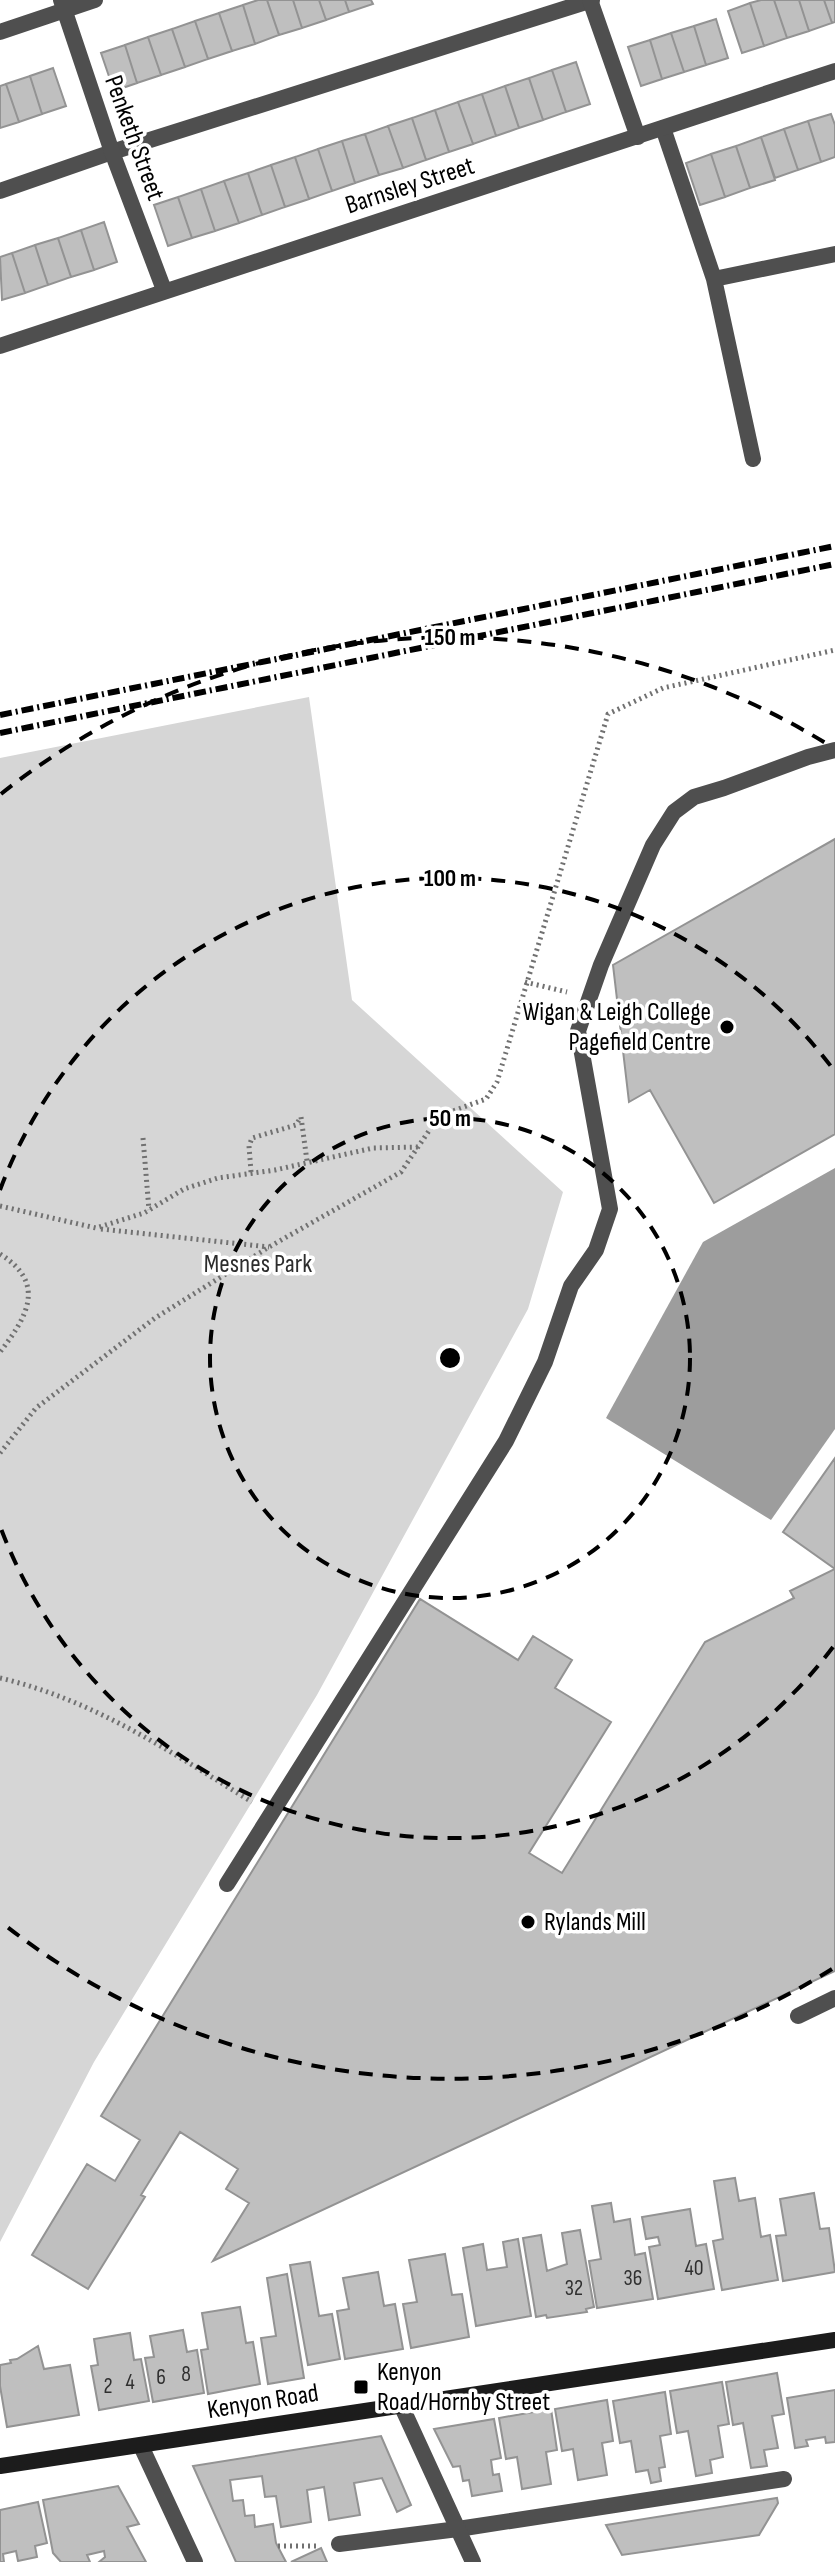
<svg xmlns="http://www.w3.org/2000/svg" width="835" height="2562" font-family="'Sofia Sans Condensed',sans-serif">
<rect width="100%" height="100%" fill="#fff"/>
<path fill="#d6d6d6" d="M309 697 352 1000 563 1192 528 1309 317 1695 94 2062 0 2242V758Z"/>
<path fill="#9d9d9d" d="M835 1168V1429L771 1520 606 1418 703 1242Z"/>
<path fill="#bfbfbf" stroke="#939393" stroke-width="2" d="M258 0H267L279 35 255 44 243 5Z
M267 0H293L302 28 279 35Z
M293 0H319L326 20 302 28Z
M319 0H345L349 12 326 20Z
M345 0H371L373 4 349 12Z
M761 0H774L787 38 764 46 750 3Z
M774 0H799L809 31 787 38Z
M799 0H824L832 23 809 31Z
M824 0H835V22L832 23Z
M750 3 764 46 742 53 728 11Z
M243 5 255 44 232 51 219 13Z
M219 13 232 51 208 59 195 21Z
M716 19 728 58 706 65 694 26Z
M195 21 208 59 185 67 172 29Z
M694 26 706 65 684 72 671 33Z
M172 29 185 67 161 75 148 37Z
M671 33 684 72 662 79 650 40Z
M148 37 161 75 137 83 125 45Z
M650 40 662 79 641 86 628 47Z
M125 45 137 83 114 91 101 53Z
M576 62 590 104 566 112 552 70Z
M53 68 66 106 42 114 30 76Z
M552 70 566 112 543 120 529 78Z
M30 76 42 114 19 122 6 84Z
M529 78 543 120 519 128 505 86Z
M6 84 19 122 0 128V86Z
M505 86 519 128 496 136 482 94Z
M482 94 496 136 473 144 458 102Z
M458 102 473 144 449 152 435 110Z
M435 110 449 152 426 160 412 118Z
M831 114 835 125V157L821 162 808 121Z
M412 118 426 160 403 168 388 126Z
M808 121 821 162 798 170 784 129Z
M388 126 403 168 379 175 365 134Z
M784 129 798 170 775 178 761 137Z
M365 134 379 175 355 183 342 141Z
M761 137 775 180 750 188 736 146Z
M342 141 355 183 332 191 318 149Z
M736 146 750 188 725 197 711 154Z
M318 149 332 191 309 199 295 157Z
M711 154 725 197 700 205 686 163Z
M295 157 309 199 285 207 271 165Z
M271 165 285 207 262 215 248 173Z
M248 173 262 215 239 223 224 181Z
M224 181 239 223 215 231 201 189Z
M201 189 215 231 192 238 178 197Z
M178 197 192 238 168 246 154 205Z
M104 222 117 262 94 270 81 230Z
M81 230 94 270 71 277 58 238Z
M58 238 71 277 48 285 35 245Z
M35 245 48 285 25 293 12 253Z
M12 253 25 293 2 300 0 257Z
M835 839V1134L714 1203 650 1090 629 1102 613 965Z
M835 1458V1971L213 2261 249 2203 226 2189 238 2169 180 2132 141 2195 145 2197 88 2289 32 2255 87 2164 115 2181 140 2140 101 2116 420 1599 518 1660 533 1636 572 1660 555 1688 611 1722 529 1853 562 1873 705 1642 794 1598 790 1591 835 1569 783 1532Z
M735 2178 739 2201 755 2198 761 2237 770 2235 778 2280 722 2290 713 2241 723 2239 714 2181Z
M814 2193 820 2229 829 2228 835 2272 783 2281 776 2236 786 2235 780 2199Z
M611 2203 614 2222 630 2219 635 2255 645 2253 653 2299 597 2308 589 2261 601 2259 592 2206Z
M690 2209 696 2246 706 2244 714 2289 658 2299 649 2247 660 2245 658 2237 646 2239 642 2217Z
M580 2230 594 2307 586 2309 587 2312 547 2318 546 2315 536 2317 523 2238 541 2235 547 2271 567 2264 562 2233Z
M518 2239 531 2316 476 2326 463 2248 483 2244 487 2270 507 2267 503 2242Z
M445 2254 452 2295 462 2294 469 2337 411 2348 403 2304 417 2302 409 2260Z
M310 2262 319 2316 332 2314 340 2359 308 2365 290 2265Z
M378 2272 384 2306 395 2304 403 2349 345 2359 337 2311 349 2309 343 2278Z
M287 2274 304 2378 268 2384 261 2338 276 2336 267 2278Z
M240 2307 246 2343 253 2342 260 2384 208 2394 201 2350 208 2349 202 2313Z
M183 2330 187 2352 197 2350 204 2393 153 2402 145 2358 154 2357 150 2336Z
M130 2333 134 2360 141 2359 149 2401 99 2410 91 2366 98 2365 94 2339Z
M38 2346 44 2369 70 2365 79 2415 7 2427 0 2386V2365L11 2363 10 2360 17 2359Z
M777 2373 784 2414 772 2416 778 2448 764 2450 767 2466 751 2468 743 2423 733 2425 726 2382Z
M722 2382 729 2424 718 2426 723 2457 710 2460 712 2473 696 2476 688 2431 677 2433 670 2391Z
M835 2390V2442L826 2443 825 2437 806 2440 808 2446 795 2448 787 2398Z
M665 2392 671 2434 660 2436 665 2467 659 2468 661 2481 651 2483 648 2470 636 2472 631 2441 620 2443 613 2401Z
M607 2400 613 2441 602 2443 607 2475 578 2480 573 2449 562 2451 555 2409Z
M551 2409 557 2450 546 2452 551 2484 522 2489 517 2457 506 2459 499 2418Z
M494 2419 501 2458 491 2460 493 2475 499 2474 502 2491 472 2496 469 2480 463 2481 460 2466 453 2467 434 2429Z
M381 2436 411 2505 397 2512 382 2478 354 2483 360 2515 329 2520 324 2487 307 2490 311 2522 281 2527 276 2496 265 2497 262 2476 230 2480 233 2501 243 2500 245 2516 254 2515 255 2527 273 2524 276 2543 286 2562H236L193 2466Z
M118 2486 139 2524 127 2527 146 2562H99L105 2557 104 2551 87 2555 90 2562H61L53 2553 43 2500Z
M777 2498 778 2503 759 2535 622 2555 606 2525Z
M38 2502 47 2543 35 2546 37 2557 18 2561 16 2551 3 2554 4 2562H0V2510Z
M321 2548 327 2562H291Z"/>
<g fill="none" stroke-linecap="round" stroke-linejoin="round">
<path stroke="#717171" stroke-width="5" stroke-dasharray="2 4" stroke-linecap="butt" d="M525 982 567 992
M143 1138 149 1210
M251 1172 249 1146 252 1138 296 1125 301 1117 307 1161
M0 1206 96 1228 144 1213 184 1189 218 1178 275 1170 373 1148 420 1147
M101 1229 269 1247
M0 1254C48 1284 26 1318 0 1352
M0 1453 36 1408 155 1318 269 1247 401 1172 439 1116 486 1099 497 1082 608 714 663 688 835 650
M0 1678C94 1700 171 1752 252 1802
M278 2546H317"/>
<path stroke="#4f4f4f" stroke-width="16" d="M663 128 714 279 753 459
M0 191 112 152 592 0
M714 279 835 254
M227 1884 506 1441 545 1362 571 1286 596 1250 610 1209 578 1031 601 965 653 845 674 812 694 797 724 788 808 757 835 750
M339 2544 458 2529 784 2479"/>
<path stroke="#4f4f4f" stroke-width="16" d="M61 0 112 152 164 290
M590 0 638 137
M0 32 95 0
M0 346 835 71
M798 2016 835 1998
M401 2405 473 2562"/>
<path stroke="#4f4f4f" stroke-width="16" d="M141 2446 195 2562"/>
<path stroke="#1c1c1c" stroke-width="16" d="M0 2466 835 2340"/>
<path stroke="#000" stroke-width="6" stroke-dasharray="12 4 2 4" stroke-linecap="butt" d="M0 715 835 546
M0 733 835 564"/>
</g>
<g fill="none" stroke="#000" stroke-width="4" stroke-dasharray="14 10">
<circle cx="450" cy="1358" r="240"/>
<path d="M833 1647A480 480 0 0 1 0 1526M0 1190A480 480 0 0 1 833 1069"/>
<path d="M832 1969A721 721 0 0 1 1 1922M1 794A721 721 0 0 1 832 747"/>
</g>
<g fill="#000" stroke="#fff" stroke-width="3">
<circle cx="727" cy="1027" r="8"/>
<circle cx="528" cy="1922" r="8"/>
<rect x="353" y="2379" width="16" height="16" rx="4"/>
</g>
<g text-anchor="middle" dominant-baseline="central" stroke-width="7" stroke-linejoin="round" paint-order="stroke">
<g font-size="22" fill="#303030">
<text x="694" y="2268">40</text>
<text x="633" y="2278">36</text>
<text x="574" y="2288">32</text>
<text x="186" y="2374">8</text>
<text x="161" y="2377">6</text>
<text x="130" y="2382">4</text>
<text x="108" y="2386">2</text>
</g>
<g font-size="26" fill="#000" stroke="#fff">
<text transform="translate(134 138) rotate(70)">Penketh Street</text>
<text transform="translate(410 186) rotate(-18)">Barnsley Street</text>
<text transform="translate(263 2402) rotate(-9)">Kenyon Road</text>
</g>
<g font-size="26" fill="#000" stroke="#fff" text-anchor="start">
<text x="711" y="1012" text-anchor="end">Wigan &amp; Leigh College<tspan x="711" dy="30">Pagefield Centre</tspan></text>
<text x="544" y="1922">Rylands Mill</text>
<text x="377" y="2372">Kenyon<tspan x="377" dy="30">Road/Hornby Street</tspan></text>
</g>
<g font-size="26" fill="#2d2d2d" stroke="#fff">
<text x="258" y="1264">Mesnes Park</text>
</g>
</g>
<circle cx="450" cy="1358" r="12" fill="#000" stroke="#fff" stroke-width="4"/>
<g font-size="24" text-anchor="middle" font-weight="bold" fill="#000" stroke="#fff" stroke-width="7" stroke-linejoin="round" paint-order="stroke">
<text x="450" y="645">150 m</text>
<text x="450" y="886">100 m</text>
<text x="450" y="1126">50 m</text>
</g>
</svg>
